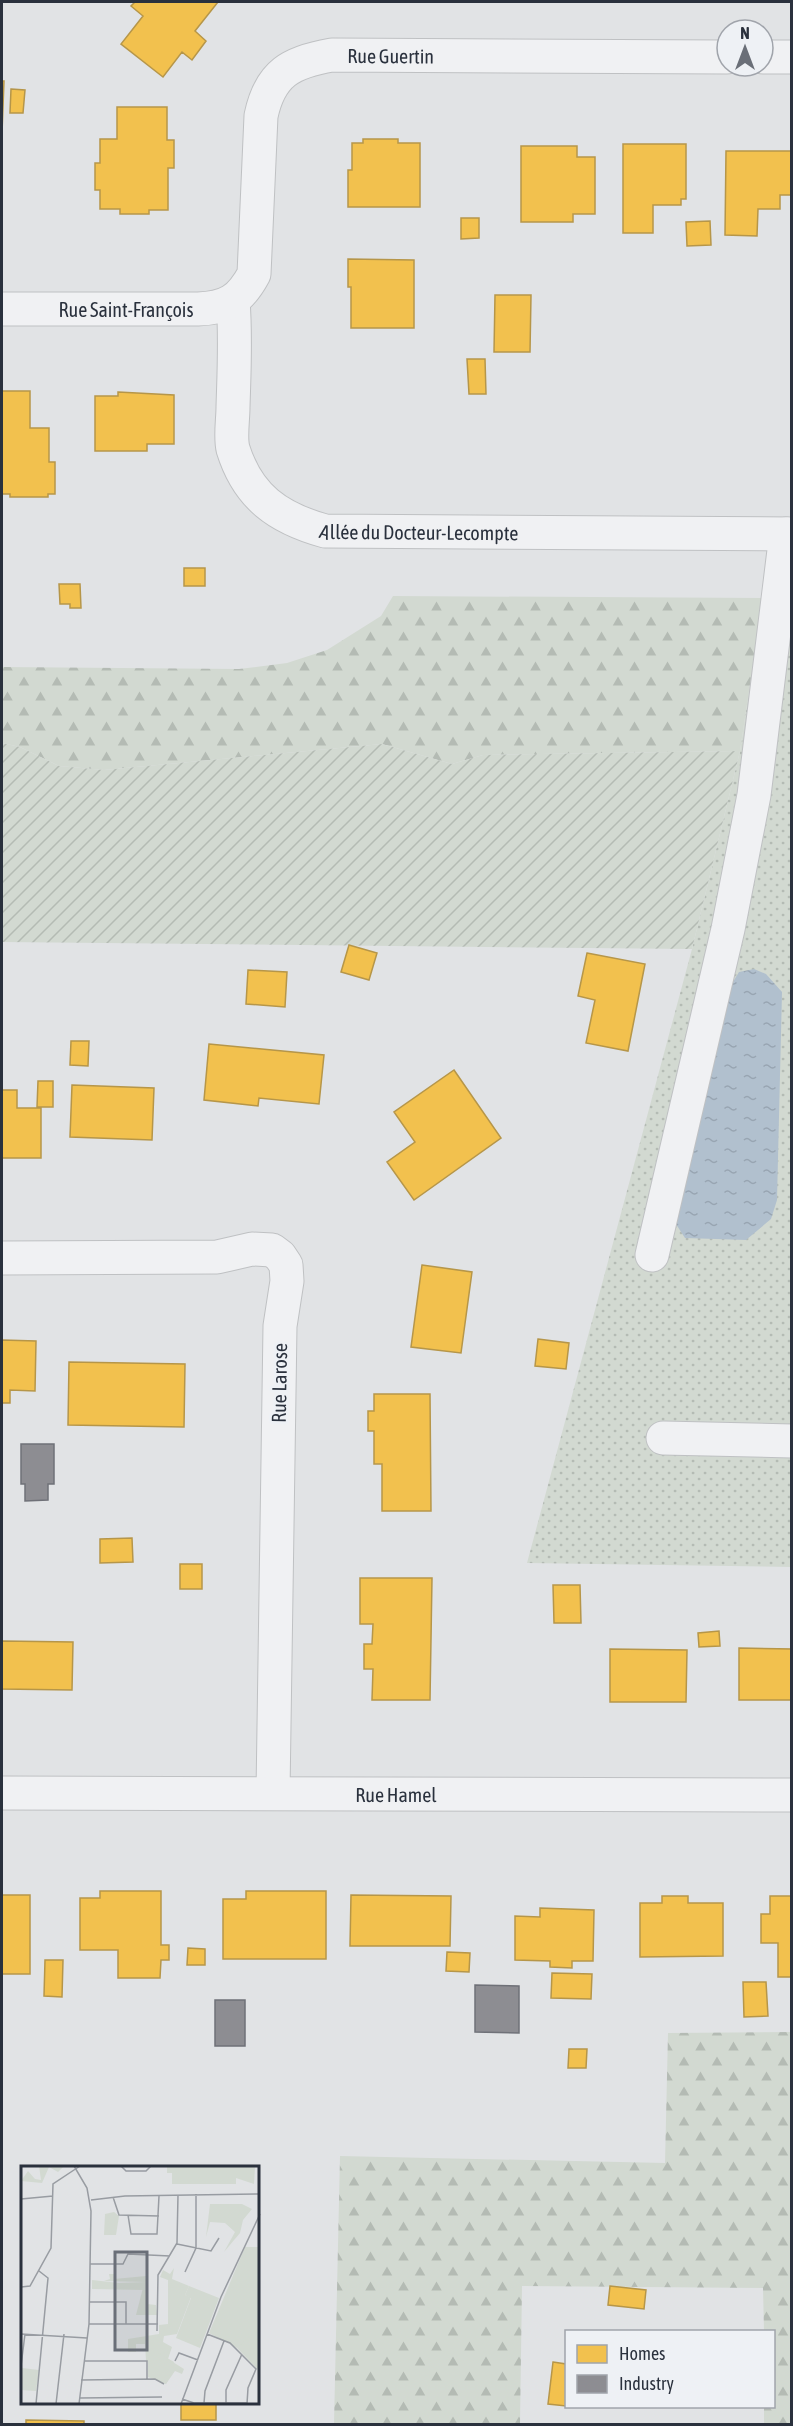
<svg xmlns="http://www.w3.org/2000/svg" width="793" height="2426" font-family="'Asap Condensed',sans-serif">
<defs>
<pattern id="grass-dots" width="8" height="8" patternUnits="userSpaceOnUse" patternTransform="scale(1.5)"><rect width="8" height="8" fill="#d2d9d1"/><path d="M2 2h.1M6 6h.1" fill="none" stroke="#b4bbb4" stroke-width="1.8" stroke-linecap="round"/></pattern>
<pattern id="forest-firs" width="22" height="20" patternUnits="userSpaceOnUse" patternTransform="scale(1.5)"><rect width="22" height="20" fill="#d2d9d1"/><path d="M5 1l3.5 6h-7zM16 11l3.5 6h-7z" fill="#b4bbb4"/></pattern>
<pattern id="garden-furrows" width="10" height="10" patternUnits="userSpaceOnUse" patternTransform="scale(1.5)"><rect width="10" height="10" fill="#d2d9d1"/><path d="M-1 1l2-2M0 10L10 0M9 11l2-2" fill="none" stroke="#b4bbb4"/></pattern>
<pattern id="water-ripples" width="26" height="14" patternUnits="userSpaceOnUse" patternTransform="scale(1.5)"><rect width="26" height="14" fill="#b1c0ce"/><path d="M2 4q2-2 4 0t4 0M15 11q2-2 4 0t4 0" fill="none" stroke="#98a5b2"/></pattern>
</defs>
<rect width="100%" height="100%" fill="#e1e3e5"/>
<path fill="url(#grass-dots)" d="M763 598 791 602V1567L527 1563 692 949 740 751Z"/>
<path fill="url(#forest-firs)" d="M393 596 763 598 740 751 483 755 452 764 382 744 104 770 59 766 20 747 2 743V667L239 669 287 663 327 650 381 616Z
M791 2032V2424H764V2407L774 2406V2332L764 2331 763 2288 522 2286 520 2424H334L340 2156 665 2163 668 2033Z"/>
<path fill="url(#garden-furrows)" d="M2 743 20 747 59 766 104 770 382 744 452 764 483 755 740 751 692 949 2 942Z"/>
<path fill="url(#water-ripples)" d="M754 969 766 974 782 992 777 1200 771 1219 746 1240 685 1238 672 1218 725 995 739 972Z"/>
<path fill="#f2c14e" stroke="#b69649" stroke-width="1.5" d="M135 2H218L195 31 206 41 192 60 182 52 163 77 121 44 143 16 131 6Z
M2 81H4L2 133Z
M11 89 25 90 23 113H10Z
M117 107H167V140H174V168H168V210H149V214H120V209H100V190H95V163H100V139H117Z
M363 139H398V143H420V207H348V170H352V143H363Z
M623 144H686V199H681V205H653V233H623Z
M521 146H577V157H595V214H573V222H521Z
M726 151H792V195H780V209H758L757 236 725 235Z
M461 218H479V238L461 239Z
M710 221 711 245 687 246 686 222Z
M348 259 414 260V328H351V287H348Z
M495 295H531L530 352H494Z
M467 359H485L486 394H469Z
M2 391H30V428H49V462H55V494H48V497H10V494H2Z
M118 392 174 395V444H147V451H95V396H118Z
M184 568H205V586H184Z
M59 584H80L81 608H70V604H60Z
M349 945 377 953 369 980 341 972Z
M587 953 645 964 628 1051 586 1043 595 1000 578 996Z
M248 970 287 972 285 1007 246 1004Z
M71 1041H89L88 1066 70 1065Z
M209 1044 324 1055 319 1104 259 1098 258 1106 204 1100Z
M454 1070 501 1138 414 1200 387 1162 415 1142 394 1112Z
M38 1081H53V1107H37Z
M72 1085 154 1088 152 1140 70 1137Z
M2 1090H17V1108H41V1158H2Z
M422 1265 472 1272 461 1353 411 1347Z
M538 1339 569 1343 566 1369 535 1366Z
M2 1340 36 1341 35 1391 10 1390V1403H2Z
M69 1362 185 1364 184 1427 68 1425Z
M374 1394H430L431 1511H382V1464H374V1431H368V1411H374Z
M132 1538 133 1562 100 1563V1539Z
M180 1564H202V1589H180Z
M360 1578H432L430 1700H372L373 1669H364V1644H372L373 1624H360Z
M553 1585H580L581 1623H554Z
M719 1631 720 1646 699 1647 698 1633Z
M2 1641 73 1642 72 1690 2 1689Z
M739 1648 792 1649V1700H739Z
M610 1649 687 1650 686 1702H610Z
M100 1891H161V1945H169V1960H161L160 1978H118V1950H80V1898H100Z
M246 1891H326V1959H223V1899H246Z
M2 1895H30V1974H2Z
M351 1895 451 1896 450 1946H350Z
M662 1896H688V1903H723V1956L640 1957V1903H662Z
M770 1896H792V1977H778V1943H761V1914H770Z
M540 1908 594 1910 593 1961H572V1968L550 1967V1961L515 1960V1916L540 1917Z
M188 1948 205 1949V1965H187Z
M447 1952 470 1953 469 1972 446 1971Z
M45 1960H63L62 1997 44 1996Z
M552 1973 592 1974 591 1999 551 1998Z
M743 1982H766L768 2016 744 2017Z
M569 2049H587L586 2068H568Z
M610 2286 646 2290 644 2309 608 2305Z
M553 2362 566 2364V2406L548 2404Z
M181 2404H216V2420H181Z
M26 2420 84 2421V2424H26Z"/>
<path fill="#8d8d92" stroke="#6f7178" stroke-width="1.5" d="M21 1444H54V1484H48V1500L25 1501V1484H21Z
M475 1985 519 1986V2033L475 2032Z
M215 2000H245V2046H215Z"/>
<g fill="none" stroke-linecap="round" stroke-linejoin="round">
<g stroke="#bfc1c3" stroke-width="35">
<g id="minor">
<path d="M763 57H792"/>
<path id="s1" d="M233 301C236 337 234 372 233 407 233 420 230 437 233 449 248 497 278 518 325 531L792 534"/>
<path id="s2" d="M2 309H198C227 308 240 300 254 274L261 116C270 73 291 62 332 55L727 57"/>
<path d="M652 1255 728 929 754 795 786 534"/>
<path d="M2 1258 217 1257 252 1249 272 1250 280 1256 286 1265 287 1281 280 1326 273 1793"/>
<path d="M663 1438 792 1441"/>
<path id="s3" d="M2 1793 792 1795"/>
</g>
</g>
<use href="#minor" stroke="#f0f1f3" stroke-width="33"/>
</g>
<g text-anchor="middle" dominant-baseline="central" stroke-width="6" stroke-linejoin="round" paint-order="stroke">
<g font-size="20" fill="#2a313d" stroke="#eef1f5">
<text stroke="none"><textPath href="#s2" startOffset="585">Rue Guertin</textPath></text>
<text stroke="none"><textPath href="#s2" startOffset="124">Rue Saint-François</textPath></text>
<text stroke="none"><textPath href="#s1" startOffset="372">Allée du Docteur-Lecompte</textPath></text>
<text transform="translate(279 1383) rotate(-89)">Rue Larose</text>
<text stroke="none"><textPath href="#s3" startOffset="394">Rue Hamel</textPath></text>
</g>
</g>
<g transform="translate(21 2166)">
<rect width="238" height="238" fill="#e1e3e5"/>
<path d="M146 0H160V18H151V7H146ZM125 110 126 138 135 139 136 149H115Z" fill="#d2d9d1"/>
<path d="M18 0H43L37 6 28 1 21 17 0 15 7 5 14 13 20 14ZM160 0 234 1 233 18 215 12V18H160ZM189 38H221L231 43 222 54 219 67 203 86 214 66 204 57 189 56 185 71ZM153 102 151 113 168 120 164 129 170 131 156 168 143 170 142 176 151 181 147 193 163 203 161 208 154 205 145 218 125 194 124 178H115V186H107V173L138 168V159L147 158V114L139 111 142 104 149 108ZM88 108H93V113L125 110 124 116 83 115 89 113ZM238 149V205L216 182Z" fill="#d2d9d1"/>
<path d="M224 81H238V162L216 182 188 167ZM168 120 198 132 179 182 155 172 170 132 164 129Z" fill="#d2d9d1"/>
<path d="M93 46 98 50 95 69H83L84 48ZM127 186H136L153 196 145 218 127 211ZM1 202 18 204 15 225 0 224Z" fill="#d2d9d1"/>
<path d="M71 114 98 117 124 116 122 124 71 123Z" fill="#d2d9d1"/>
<path fill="none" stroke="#989ca2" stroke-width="1.5" d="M53 0 66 22 70 45 68 158 58 238M100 0 105 5H125L130 0M92 31 98 49 138 50M0 33 32 30M70 34 104 30 239 28M107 49 110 68H136L138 30M156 78 190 85 198 72M69 98H102L107 88 149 90M164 106 175 82V28M0 121 9 120 30 82 32 18 59 0M69 136H105V158M68 158H137M136 165 137 109 156 77 157 29M0 168 66 172M186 168 209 177 235 203 227 222 226 238M63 195H126V213M154 195 158 187 177 194M0 200 4 168M60 214 134 213 143 218M59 232 141 231M161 233 173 237H226M183 237 184 225 203 175M205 237V224L221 188M15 238 27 112 18 105M35 238 43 168M160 238 200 131 239 48"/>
<path fill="#6a6f78" fill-opacity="0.15" stroke="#6a6f78" stroke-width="3" d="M94 86H126V184H94Z"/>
<rect width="238" height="238" fill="none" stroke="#2a313d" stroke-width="3"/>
</g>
<rect width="793" height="2426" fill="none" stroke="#2a313d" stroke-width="6"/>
<rect x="565" y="2330" width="210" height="78" fill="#eef1f5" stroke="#a0a4ab" stroke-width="1.5"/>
<rect x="577" y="2345" width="30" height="18" fill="#f2c14e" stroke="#a0a4ab" stroke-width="1.5"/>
<text x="619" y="2360" font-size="18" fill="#2a313d">Homes</text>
<rect x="577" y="2375" width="30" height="18" fill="#8d8d92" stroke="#a0a4ab" stroke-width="1.5"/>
<text x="619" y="2390" font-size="18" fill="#2a313d">Industry</text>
<g transform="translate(745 48)"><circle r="28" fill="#eef1f5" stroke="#a0a4ab" stroke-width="1.5"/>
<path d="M0-4.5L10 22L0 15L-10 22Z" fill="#6a6f78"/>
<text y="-9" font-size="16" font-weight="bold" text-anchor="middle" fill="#2a313d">N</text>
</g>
</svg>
